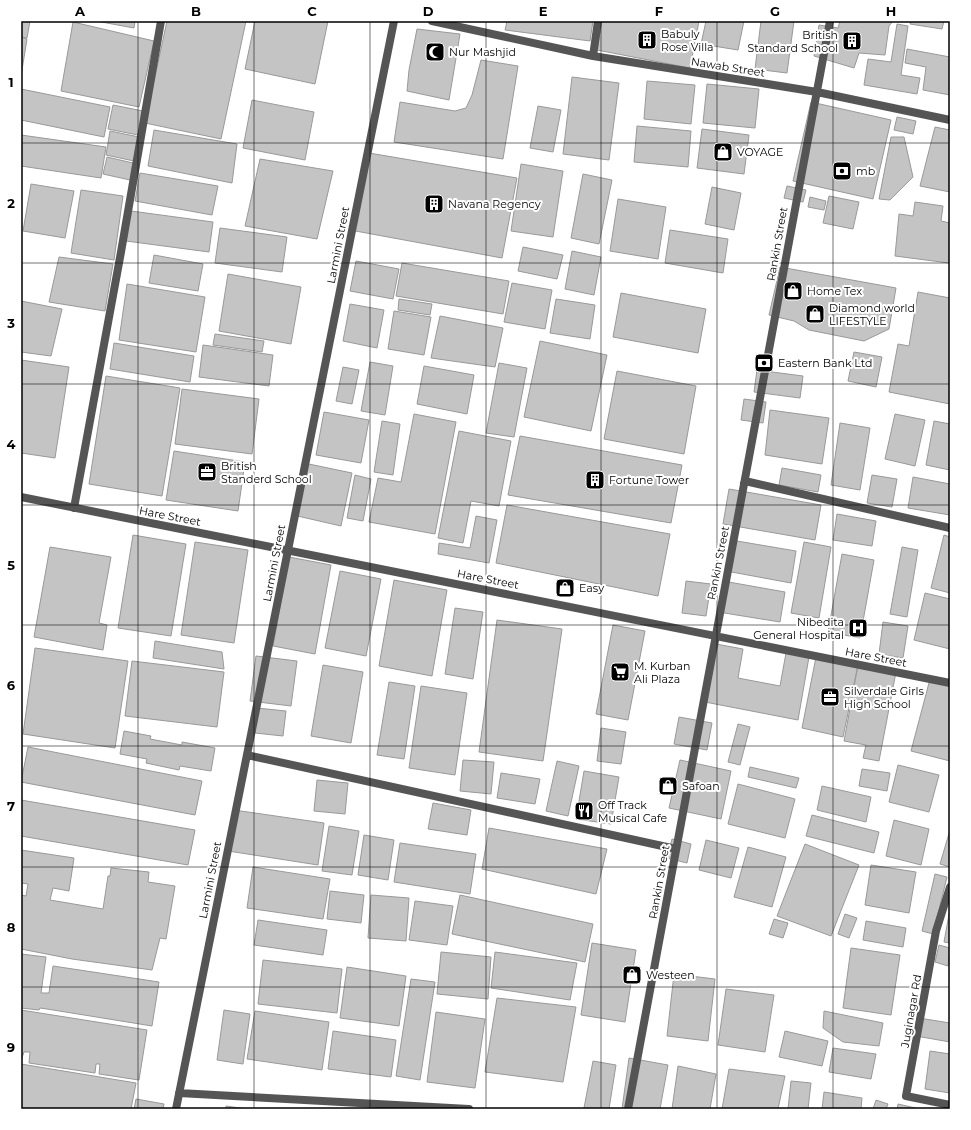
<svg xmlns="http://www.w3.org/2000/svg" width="971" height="1130" font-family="Montserrat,sans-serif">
<rect width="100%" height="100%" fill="#fff"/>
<path fill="#c4c4c4" stroke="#999" d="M21 21H30L27 38 21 37Z
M96 21H135L134 28Z
M167 21H246L221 139 145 123Z
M255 21H328L315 84 245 69Z
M507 21H593L590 41 505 30Z
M602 21H699L690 68 597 50Z
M706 21H744L738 50 701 44Z
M761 21H794L787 73 755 69Z
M840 21H893L889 26 885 55 859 53 854 68 814 56 819 25 838 28Z
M911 21H944L942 29 910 24Z
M73 22 154 41 139 107 61 91Z
M897 24 908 26 901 75 920 78 917 94 864 85 868 59 891 62Z
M417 29 460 34 449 100 407 91 409 70Z
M21 37 27 39 21 76Z
M907 49 950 57V95L923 90 926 67 905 63Z
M481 60 518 66 503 159 394 142 400 102 455 111 466 108 472 95Z
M572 77 619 83 609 160 563 154Z
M647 81 695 85 691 124 644 119Z
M707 84 759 89 755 128 703 123Z
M21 89 110 107 104 137 21 120Z
M252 100 314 112 305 160 243 148Z
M811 102 891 120 873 199 793 181Z
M113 105 143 111 138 135 108 129Z
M538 106 561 110 553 152 530 148Z
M897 117 916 121 913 134 894 130Z
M637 126 691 131 688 167 634 162Z
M935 127 950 130V192L920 186Z
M702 129 749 135 744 174 697 168Z
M154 130 237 144 232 183 148 166Z
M110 131 139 137 134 161 106 155Z
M21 135 106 147 101 178 21 166Z
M891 137H904L913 177 890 200 879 199Z
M369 153 517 178 502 258 350 230Z
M107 157 133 163 130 180 103 174Z
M260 159 333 171 317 239 245 226Z
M521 164 563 171 553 237 511 231Z
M140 173 218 186 212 215 135 201Z
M583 174 612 180 599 244 571 238Z
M31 184 74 191 65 238 23 231Z
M787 186 806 190 803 202 784 198Z
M712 187 741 193 734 230 705 224Z
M81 190 123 196 114 260 71 253Z
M829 196 859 202 853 229 823 223Z
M810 197 826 201 824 210 808 207Z
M618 199 666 207 658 259 610 251Z
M915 202 943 206 941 221 950 223 949 263 895 256 899 214 913 216Z
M131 211 213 222 209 252 126 241Z
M220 228 287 237 282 272 215 263Z
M670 230 728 239 723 273 665 263Z
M523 247 563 255 557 279 518 271Z
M572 251 601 257 594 295 565 289Z
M154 255 203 264 198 291 149 283Z
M59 257 113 264 105 311 49 302Z
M356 261 399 269 393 299 350 291Z
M402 263 509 281 503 314 396 296Z
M780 267 896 288 889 329 864 341 809 330 794 321 769 315Z
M228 274 301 287 291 344 219 331Z
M512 283 552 290 545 329 504 322Z
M127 284 205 297 196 352 119 340Z
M918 292 950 298V404L889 392 898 344 909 346Z
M621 293 706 309 698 353 613 337Z
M399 299 432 304 430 315 398 310Z
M556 299 595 305 590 339 550 333Z
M21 301 62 309 51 356 21 352Z
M350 304 384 310 377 348 343 341Z
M394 311 431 317 424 355 388 349Z
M440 316 503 328 495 367 431 358Z
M215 334 264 341 262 352 213 345Z
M540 341 607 355 591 431 524 417Z
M114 343 194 356 190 382 110 369Z
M203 345 273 355 269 386 199 377Z
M854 352 882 357 876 387 848 381Z
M21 360 69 367 55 458 21 453Z
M370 362 393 366 385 415 361 411Z
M499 363 527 368 514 437 486 433Z
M424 366 474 375 467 414 417 404Z
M343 367 359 370 352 404 336 401Z
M757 370 803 376 800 398 754 392Z
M617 371 696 386 684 454 604 439Z
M106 376 180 388 162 496 89 484Z
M182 389 259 399 252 454 175 444Z
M744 399 766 402 763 423 741 420Z
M770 410 829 418 822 464 765 455Z
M324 412 369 420 361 463 316 455Z
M414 414 456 422 435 534 369 522 378 478 401 482Z
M895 414 925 420 915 466 885 459Z
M382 421 400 424 393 475 374 472Z
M934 421 950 424V470L926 465Z
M840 423 870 428 860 490 831 485Z
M459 431 511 441 499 506 471 501 463 543 438 538Z
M520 436 682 465 671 523 508 495Z
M174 451 245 462 238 511 166 500Z
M304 463 352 473 341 526 293 515Z
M782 468 821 475 818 492 779 485Z
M355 475 371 479 363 521 347 518Z
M872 475 897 479 892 507 867 503Z
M913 477 950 484V515L908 508Z
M729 489 821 505 815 540 723 524Z
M507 505 670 534 658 596 496 563Z
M837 514 876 521 872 546 833 540Z
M476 516 497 520 489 563 438 554 439 543 470 548Z
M133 535 186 544 171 636 118 628Z
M944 535 950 537V593L931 588Z
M731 540 796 551 791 583 726 571Z
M195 542 248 550 234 643 181 635Z
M804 542 831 547 819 618 791 613Z
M50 547 111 557 99 623 107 625 103 650 34 637Z
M902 547 918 550 907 617 890 614Z
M842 554 874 560 860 638 828 632Z
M289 557 331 565 315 654 273 646Z
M340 571 381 579 366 656 325 648Z
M394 580 447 590 432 676 379 666Z
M686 581 711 584 706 616 682 613Z
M723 581 785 592 780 622 718 612Z
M925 593 950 599V649L914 640Z
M455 608 483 612 473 679 445 674Z
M497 620 562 629 543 761 479 752Z
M883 622 908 626 903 658 879 654Z
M613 625 645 631 628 720 596 714Z
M155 641 222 652 224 669 153 658Z
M716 644 743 649 738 678 780 686 786 653 809 657 798 720 705 702Z
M35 648 128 661 115 748 23 734Z
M256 656 297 661 291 706 250 701Z
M816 657 858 665 843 737 802 728Z
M132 661 224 672 217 727 125 716Z
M323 665 363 672 351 743 311 736Z
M858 665 896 672 879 761 863 758 866 745 844 741Z
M930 679 950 684V761L911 751Z
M389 682 415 686 404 759 377 755Z
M421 686 467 693 455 775 409 768Z
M257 708 286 711 283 736 255 733Z
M679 717 712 723 707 750 674 744Z
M738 724 750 727 740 765 728 762Z
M601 728 626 732 621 764 597 761Z
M124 731 151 736 150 739 182 745V742L215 748 211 771 180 766 179 770 146 763 147 759 120 754Z
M28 747 202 781 195 815 21 782Z
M463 760 494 762 491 794 460 791Z
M680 760 731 771 721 819 669 808Z
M557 761 579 766 568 816 546 811Z
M898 765 939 775 929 812 889 802Z
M750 767 799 778 796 788 748 777Z
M862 769 890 773 887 791 859 786Z
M584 771 619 777 611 824 576 819Z
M501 773 540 779 535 804 497 798Z
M317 780 348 783 345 814 314 811Z
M738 784 795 799 785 838 728 824Z
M822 786 871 797 866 822 817 810Z
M21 800 195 830 188 865 21 836Z
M433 803 471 810 467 835 428 829Z
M234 810 324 823 318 865 228 851Z
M812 815 879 832 874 853 806 836Z
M894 820 929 829 921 865 886 856Z
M329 826 359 831 352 875 322 871Z
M489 828 607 849 596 894 482 869Z
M950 830V867L940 864Z
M364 835 394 840 388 880 358 875Z
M672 839 691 844 687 863 667 858Z
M706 840 739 848 731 878 699 870Z
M400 843 476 854 470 894 394 882Z
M805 844 859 865 831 936 777 916Z
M748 847 786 857 772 907 734 897Z
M21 850 74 858 69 891 53 888 50 900 103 909 108 876H110L111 868 149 872 148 882 175 886 166 939 160 938 152 970 72 959 21 949V895L26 896 28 884 21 883Z
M871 865 916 872 909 913 865 905Z
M253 867 330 879 323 919 247 908Z
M935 874 947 877 933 934 922 931Z
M330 891 364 895 361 923 327 919Z
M371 895 409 898 406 941 368 938Z
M460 895 593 924 585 962 452 934Z
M415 901 453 906 447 945 409 940Z
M950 909V943L944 942Z
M845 914 857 918 849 938 838 934Z
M774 919 788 923 783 938 769 934Z
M258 920 327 930 323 955 254 945Z
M866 921 906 928 903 947 863 940Z
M592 943 636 950 625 1022 581 1015Z
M939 945 950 948 948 966 935 962Z
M851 948 900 955 891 1015 843 1008Z
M441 952 491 957 488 999 437 994Z
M495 952 577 963 570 1000 491 988Z
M21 954 46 957 41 993H49L53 966 159 982 152 1026 47 1009 40 1008 39 1010 21 1008Z
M263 960 342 969 337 1013 258 1004Z
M347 967 406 976 399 1026 340 1018Z
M674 974 715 979 708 1041 667 1036Z
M411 979 435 982 420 1080 396 1076Z
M726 989 774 995 765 1052 718 1045Z
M497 998 576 1007 563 1082 485 1072Z
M21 1010 147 1030 139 1080 99 1074 100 1064H96L95 1073 29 1063 30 1052H24L21 1061Z
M224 1010 250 1014 243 1064 217 1060Z
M255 1011 329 1022 322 1070 247 1059Z
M824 1011 883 1023 879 1046 843 1042 823 1028Z
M436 1012 485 1019 475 1088 427 1082Z
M919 1018 950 1023V1042L916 1036Z
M333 1031 396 1040 391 1077 328 1069Z
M785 1031 828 1041 822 1066 779 1057Z
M833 1048 876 1054 871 1079 829 1072Z
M930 1051 950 1054V1093L925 1089Z
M629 1058 668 1065 660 1109H622Z
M593 1061 616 1065 609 1109 584 1108Z
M21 1064 136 1083 131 1109H21Z
M678 1066 716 1074 710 1109H672Z
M729 1069 785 1076 778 1109H722Z
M791 1081 811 1083 808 1109H788Z
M824 1092 862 1098 861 1109H822Z
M136 1099 164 1104 163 1109H134Z
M876 1100 888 1104 886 1109H873Z
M898 1104 920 1109H897Z
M226 1106 247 1109H226Z"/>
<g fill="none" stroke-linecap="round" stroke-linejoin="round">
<path stroke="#555" stroke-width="8" d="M432 21 593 56 817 92 950 120
M593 56 598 21
M744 483 745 481 950 528
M21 497 950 683
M74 508 121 252 161 21
M247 755 676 849
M950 887 936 931 906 1096 950 1105
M179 1093 469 1109
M176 1109 394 21
M628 1109 830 21"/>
</g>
<path fill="none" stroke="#000" stroke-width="1" stroke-opacity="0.55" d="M138 21V1109M254 21V1109M370 21V1109M486 21V1109M601 21V1109M717 21V1109M833 21V1109M21 143H950M21 263H950M21 384H950M21 505H950M21 625H950M21 746H950M21 867H950M21 987H950"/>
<defs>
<g id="building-square" transform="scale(1)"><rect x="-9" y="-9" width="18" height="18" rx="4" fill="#000" stroke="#fff"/><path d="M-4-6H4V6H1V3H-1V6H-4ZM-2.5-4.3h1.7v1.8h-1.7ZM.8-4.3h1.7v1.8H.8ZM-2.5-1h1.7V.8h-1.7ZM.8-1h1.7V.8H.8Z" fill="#fff"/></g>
<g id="mosque-square" transform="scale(1)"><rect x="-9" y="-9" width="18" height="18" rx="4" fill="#000" stroke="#fff"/><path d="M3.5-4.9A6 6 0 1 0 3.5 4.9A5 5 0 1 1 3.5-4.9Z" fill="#fff"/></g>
<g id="shop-square" transform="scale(1)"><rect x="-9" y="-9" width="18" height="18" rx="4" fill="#000" stroke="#fff"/><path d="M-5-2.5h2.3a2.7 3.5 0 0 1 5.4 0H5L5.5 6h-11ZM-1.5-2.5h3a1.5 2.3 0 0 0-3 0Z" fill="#fff"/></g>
<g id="bank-square" transform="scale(1)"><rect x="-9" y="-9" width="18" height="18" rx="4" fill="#000" stroke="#fff"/><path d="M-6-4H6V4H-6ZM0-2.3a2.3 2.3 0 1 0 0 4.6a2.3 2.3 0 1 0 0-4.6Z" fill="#fff"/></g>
<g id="office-square" transform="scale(1)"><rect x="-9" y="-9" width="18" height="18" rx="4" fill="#000" stroke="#fff"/><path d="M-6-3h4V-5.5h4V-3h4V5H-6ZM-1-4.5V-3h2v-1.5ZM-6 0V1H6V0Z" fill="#fff"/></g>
<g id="hospital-square" transform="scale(1)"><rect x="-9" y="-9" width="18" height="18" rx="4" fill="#000" stroke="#fff"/><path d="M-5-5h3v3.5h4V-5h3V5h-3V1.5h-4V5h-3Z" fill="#fff"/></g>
<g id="supermarket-square" transform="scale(1)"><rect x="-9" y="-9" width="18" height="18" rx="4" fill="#000" stroke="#fff"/><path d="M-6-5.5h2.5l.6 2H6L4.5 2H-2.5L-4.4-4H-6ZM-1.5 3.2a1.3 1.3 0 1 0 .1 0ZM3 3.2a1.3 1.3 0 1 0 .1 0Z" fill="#fff"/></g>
<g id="restaurant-square" transform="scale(1)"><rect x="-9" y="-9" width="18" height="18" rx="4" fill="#000" stroke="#fff"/><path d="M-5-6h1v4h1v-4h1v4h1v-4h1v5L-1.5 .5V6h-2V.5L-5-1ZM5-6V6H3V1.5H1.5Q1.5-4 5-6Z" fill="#fff"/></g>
</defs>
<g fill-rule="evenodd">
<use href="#building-square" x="647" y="40"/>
<use href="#building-square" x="852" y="41"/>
<use href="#mosque-square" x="435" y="52"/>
<use href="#shop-square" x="723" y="152"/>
<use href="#bank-square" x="842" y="171"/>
<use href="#building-square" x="434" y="204"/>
<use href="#shop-square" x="793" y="291"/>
<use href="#shop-square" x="815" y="314"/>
<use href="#bank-square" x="764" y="363"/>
<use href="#office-square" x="207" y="472"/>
<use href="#building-square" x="595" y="480"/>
<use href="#shop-square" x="565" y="588"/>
<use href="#hospital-square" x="858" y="628"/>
<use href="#supermarket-square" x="620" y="672"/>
<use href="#office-square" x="830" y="697"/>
<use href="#shop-square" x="668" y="786"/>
<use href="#restaurant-square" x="584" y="811"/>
<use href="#shop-square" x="632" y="975"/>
</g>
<g text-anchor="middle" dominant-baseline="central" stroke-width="4" stroke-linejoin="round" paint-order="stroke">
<g font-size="11" fill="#000" stroke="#fff" text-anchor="start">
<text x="661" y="34">Babuly<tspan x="661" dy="13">Rose Villa</tspan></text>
<text x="838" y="35" text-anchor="end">British<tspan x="838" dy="13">Standard School</tspan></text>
<text x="449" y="52">Nur Mashjid</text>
<text x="737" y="152">VOYAGE</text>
<text x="856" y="171">mb</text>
<text x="448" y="204">Navana Regency</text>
<text x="807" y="291">Home Tex</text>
<text x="829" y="308">Diamond world<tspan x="829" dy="13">LIFESTYLE</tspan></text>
<text x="778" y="363">Eastern Bank Ltd</text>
<text x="221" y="466">British<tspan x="221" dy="13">Standerd School</tspan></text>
<text x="609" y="480">Fortune Tower</text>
<text x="579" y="588">Easy</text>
<text x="844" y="622" text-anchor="end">Nibedita<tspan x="844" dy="13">General Hospital</tspan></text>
<text x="634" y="666">M. Kurban<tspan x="634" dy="13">Ali Plaza</tspan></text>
<text x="844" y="691">Silverdale Girls<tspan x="844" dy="13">High School</tspan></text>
<text x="682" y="786">Safoan</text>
<text x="598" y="805">Off Track<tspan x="598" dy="13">Musical Cafe</tspan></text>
<text x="646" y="975">Westeen</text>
</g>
<g font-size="11" fill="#000" stroke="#fff">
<text transform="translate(728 67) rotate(9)">Nawab Street</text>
<text transform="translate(777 244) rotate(-80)">Rankin Street</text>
<text transform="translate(338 245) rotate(-79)">Larmini Street</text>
<text transform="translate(170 516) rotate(11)">Hare Street</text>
<text transform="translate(274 563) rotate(-79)">Larmini Street</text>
<text transform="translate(718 563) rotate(-79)">Rankin Street</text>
<text transform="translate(488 579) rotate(11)">Hare Street</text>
<text transform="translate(876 657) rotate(11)">Hare Street</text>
<text transform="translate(210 880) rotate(-79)">Larmini Street</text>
<text transform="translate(659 882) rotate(-80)">Rankin Street</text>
<text transform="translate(911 1011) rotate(-80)">Juginagar Rd</text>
</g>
</g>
<rect width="971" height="1130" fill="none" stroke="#ffffff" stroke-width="44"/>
<rect x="22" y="22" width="927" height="1086" fill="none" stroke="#000" stroke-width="1.5"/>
<g font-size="13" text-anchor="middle" font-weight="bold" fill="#000">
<text x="80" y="16">A</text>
<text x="196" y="16">B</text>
<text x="312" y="16">C</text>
<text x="428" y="16">D</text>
<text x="543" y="16">E</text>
<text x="659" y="16">F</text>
<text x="775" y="16">G</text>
<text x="891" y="16">H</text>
<text x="11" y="87">1</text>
<text x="11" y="208">2</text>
<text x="11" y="328">3</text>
<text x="11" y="449">4</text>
<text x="11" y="570">5</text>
<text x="11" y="690">6</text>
<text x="11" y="811">7</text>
<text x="11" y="932">8</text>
<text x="11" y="1052">9</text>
</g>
</svg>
